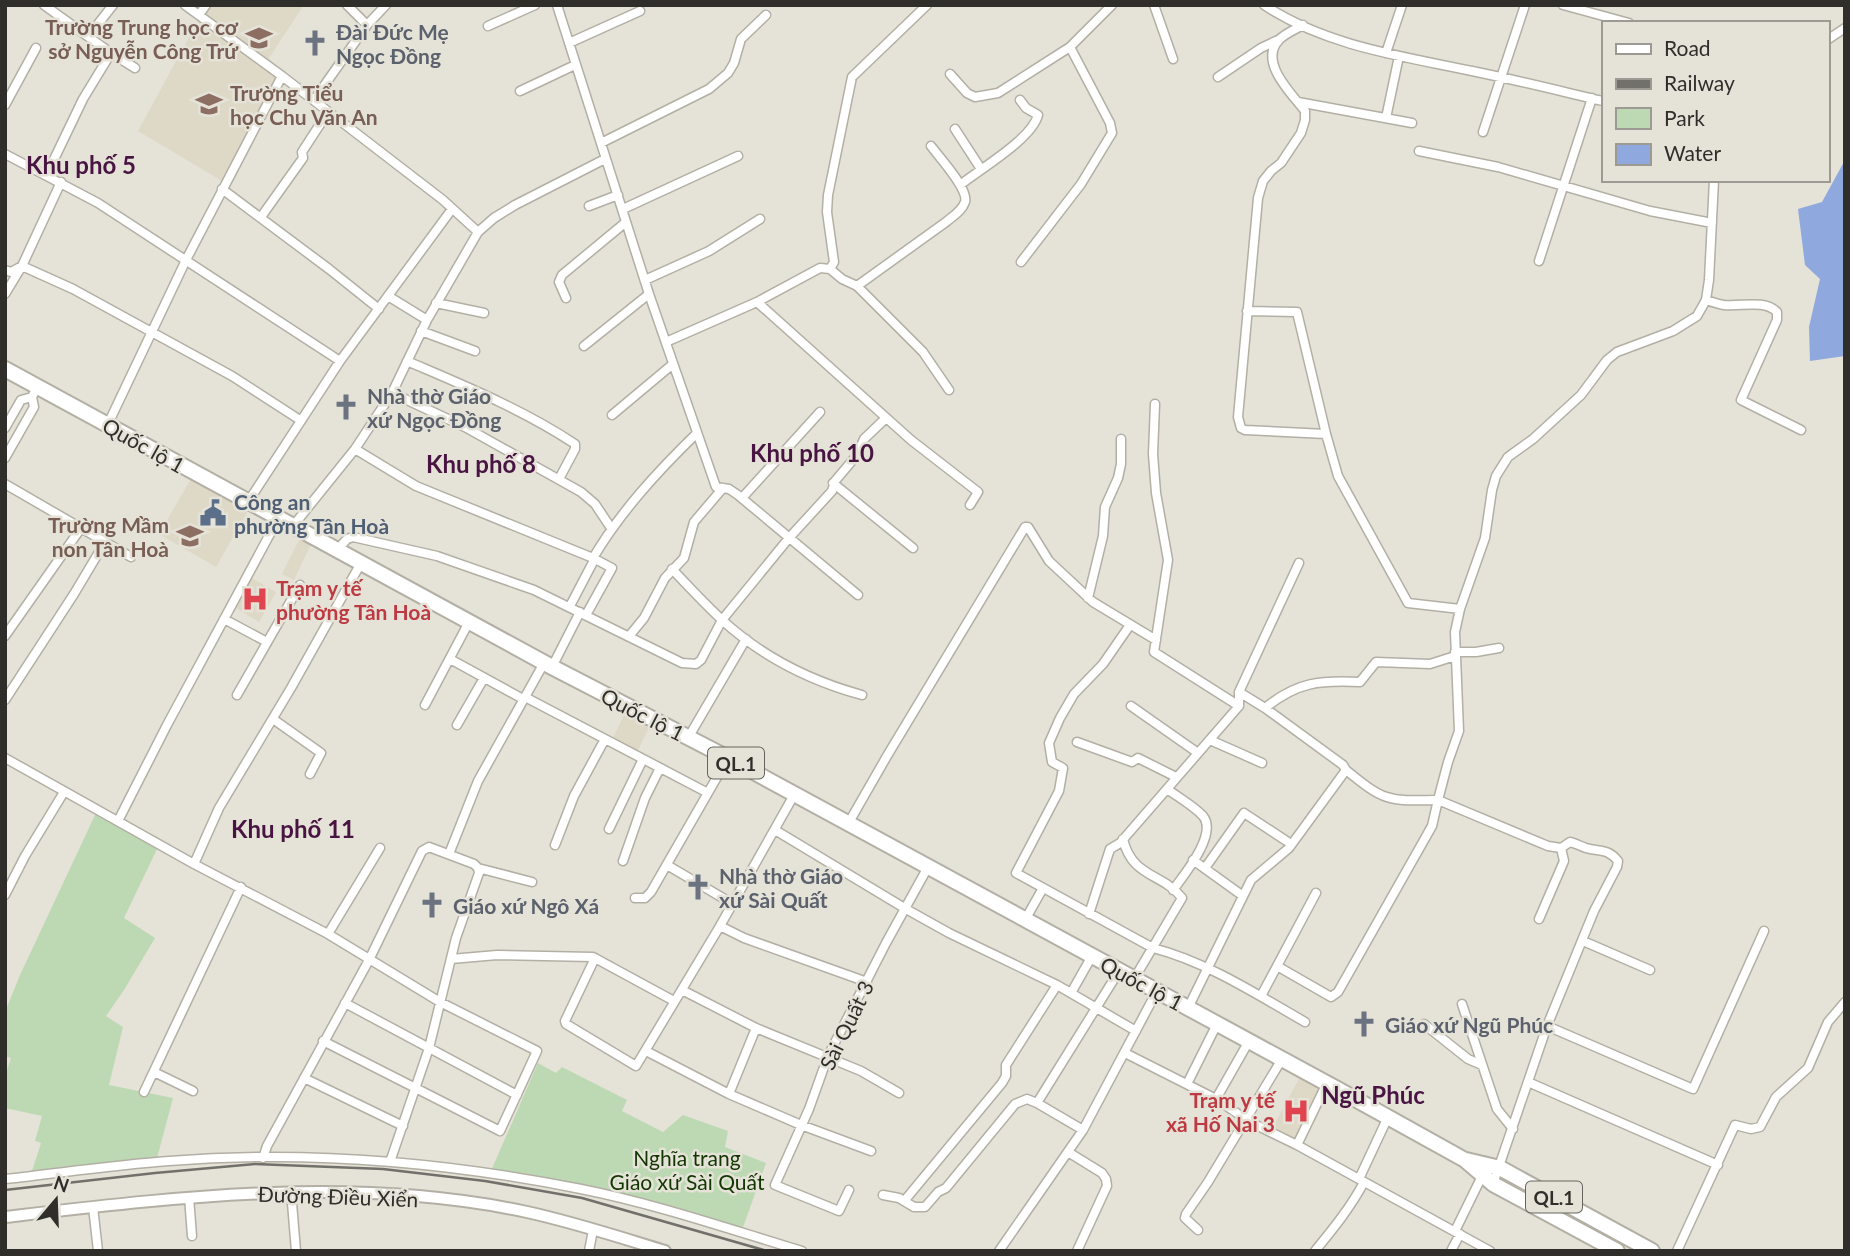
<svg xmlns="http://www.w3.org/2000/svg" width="1850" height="1256" font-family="Lato,sans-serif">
<rect width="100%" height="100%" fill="#e5e2d7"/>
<path fill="#ded8c6" d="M209 5H304L267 61 203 15Z
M199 19 279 77 222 181 138 131Z
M192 477 249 509 216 567 159 534Z
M301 536 312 542 294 580 282 574Z
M250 577 276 592 259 622 234 607Z
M626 711 651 724 637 752 612 740Z
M1301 1075 1322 1086 1296 1141 1272 1129Z"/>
<path fill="#bdd9b4" d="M96 813 158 847 124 918 155 938 124 990 106 1016 123 1027 109 1085 173 1098 157 1158 32 1171 41 1143 35 1141 42 1116 5 1108V1076L11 1058 5 1056V1012L20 975Z
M538 1063 556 1073 562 1067 627 1100 622 1111 663 1132 683 1115 728 1131 725 1147 766 1163 742 1230 491 1171Z"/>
<path fill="#8fa8de" d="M1845 160V356L1810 361 1809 327 1820 279 1805 265 1798 209 1822 202Z"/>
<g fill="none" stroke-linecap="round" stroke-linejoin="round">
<g stroke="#b3afa5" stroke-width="11">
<path id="minor" d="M44 5 111 53 83 99 47 174
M185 5 282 76 443 200 478 232
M347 5 367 25
M557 5 649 294 716 487 729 489 738 495 858 595
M1154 5 1173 59
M1264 5C1326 46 1401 56 1472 71 1516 80 1560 91 1603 101
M1563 5 1629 23
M199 15 206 5
M98 24 113 5
M1303 25C1296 29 1284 34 1279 40 1258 62 1292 94 1305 111V120L1301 133 1281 163 1271 171 1263 181 1258 198 1238 417 1241 428 1245 430 1326 434 1338 476 1408 603 1460 609
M488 26 535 5
M1827 40 1845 28
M569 43 640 11
M111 53 135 68
M1386 53 1402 5
M950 74 967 93 975 97 998 93 1070 47 1112 5
M1218 77 1261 48 1278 40
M520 91 575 65
M314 100 367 25 386 5
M1298 102 1412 123
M5 105 36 48
M1386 118 1399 56
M955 129 981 169
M1483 132 1525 5
M601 143 709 89 728 73 734 63 741 39 766 15
M1419 151 1498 167 1650 211 1712 223
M5 154 98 203 340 361
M960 185C980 169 1032 139 1038 115L1026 108 1020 100
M222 189 329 269 379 309
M589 206 618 195
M623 209 738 156
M261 217 303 158 302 152 328 112
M1539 261 1592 98
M1021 262 1081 184 1112 133 1110 123 1070 47
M830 269 834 262 827 212 828 195 852 77 927 5
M5 270 11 272 22 266 73 289 232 376 300 420
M645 280 709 251 760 219
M857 286 946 222C953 216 962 211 965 202 969 189 939 157 931 146
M5 294 22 266 61 182
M388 296 427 320
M566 298 559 282 562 275 626 222
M1706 300C1712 302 1718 304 1724 305 1741 307 1764 299 1777 312V320L1741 400 1801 430
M757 302 911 440 978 492 970 505
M436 303 484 313
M1247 311 1297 312 1326 434
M421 331 475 351
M666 342 757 302 820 268 830 269 842 279 857 286 923 352 949 390
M584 346 649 294
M407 361C465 386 522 409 575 444V449L559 479
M392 393 465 427 581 492 595 504 611 528
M1155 404 1153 454 1156 493 1168 560 1154 652 1239 706
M612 415 673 364
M108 424 186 260 282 76
M5 428 21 400 32 397
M355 449 416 486 593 558 612 568 586 615
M5 458 34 407 32 397 37 387
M833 483 913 548
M5 484 131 557
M742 498 820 412
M248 502 340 361 452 209
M293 526 355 449 392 393 427 320 478 232 494 218 515 205 605 159
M337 550 347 539 353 537 437 556 534 590 682 663 696 664 701 660 722 620 789 538 832 491 835 481 857 455 864 439 886 418
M593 558C621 511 658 471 697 433
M672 569C688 586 704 603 721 619 761 656 811 681 862 695
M1088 598 1103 536 1105 507 1118 478 1121 464V439
M570 606 592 564
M224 619 267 642
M1130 625 1103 664 1074 694 1060 718 1049 743 1052 762 1063 768 1059 791 1016 873 1153 948C1207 962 1256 994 1305 1022
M630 635 644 618 665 578 684 558 694 522 723 488
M5 636 81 528
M1455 652H1476L1499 648
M450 659 523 699
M552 667 580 612
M1239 692 1265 708 1343 765 1346 770
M237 695 300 585
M525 697 708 793
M5 700 74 594 105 542
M425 705 469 622
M1131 706 1198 753
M1265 708C1297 682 1320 680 1360 682L1376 662 1430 664 1455 656
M273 719 321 753 310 774
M457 725 484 678
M688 738 746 639
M1210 740 1262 763
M1077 742 1132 762 1138 758 1176 777
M5 758 194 864 328 934 440 1002 537 1051 500 1131 323 1041
M1167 789C1178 797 1194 806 1203 816 1218 834 1184 875 1173 890
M118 821 167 725 278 519
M848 824 887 756 1025 527H1028L1049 561 1093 602 1156 640
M609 829 643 759
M775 830 906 909 949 933 1057 985 1136 1031
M1123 839C1132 878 1163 873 1182 898L1134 979
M555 845 574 796 605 739
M449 854 478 781 544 663
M1193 860 1243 896
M623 861 645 798 660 768
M194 864 219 808 291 688 361 563
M667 865 733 904
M478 868 532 882
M1205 868 1244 813 1291 844
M5 895 25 856 64 792
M635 898H645L651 892 728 758
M1089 914 1110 849 1120 843 1239 706V692L1299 563
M1539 919 1564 861 1561 848
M1025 920 1043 888
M720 926 744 938 867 982
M328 934 380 848
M1583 941 1650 970
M595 958 565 1021 566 1024 636 1066 720 926 794 795
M451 959 497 955 593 957 674 1001
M1277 966 1331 997 1338 992 1432 826 1438 800 1548 846 1561 848 1570 842C1575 843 1580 846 1586 848 1599 852 1608 848 1618 861L1617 867 1594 911 1547 1026 1493 1184
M682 990 756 1028 861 1071 899 1093
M1071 993 1092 956
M1261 996 1316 893
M345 1003 517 1095
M1462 1004 1497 1109 1513 1129
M1188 1008 1251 880 1289 848 1346 770C1385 802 1388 801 1438 800L1448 762 1459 731 1455 632 1460 609 1485 538 1492 490 1496 476 1508 457 1533 439 1581 395 1607 360 1617 352 1673 331 1697 316 1706 300 1709 280 1714 180
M1424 1024 1468 1059 1482 1065
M1547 1026 1693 1089 1764 931
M646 1051 729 1094 801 1125 871 1151
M1125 1053 1216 1099 1250 1122 1297 1145 1490 1251
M154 1072 193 1091
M304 1078 403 1126
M1528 1082 1718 1165
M1187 1084 1217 1024
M144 1092 241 887
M729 1094 756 1028
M1216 1099 1249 1041
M1037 1103 1119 971
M1297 1145 1327 1083
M1068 1152 1102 1173 1106 1179 1107 1186 1077 1251
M263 1158 267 1146 369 960 422 851 429 847 474 864 478 868 479 873 456 938 429 1048 390 1162
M5 1179C60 1173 114 1165 169 1161 307 1150 446 1162 581 1189 656 1204 729 1229 802 1251
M1359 1179 1388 1117
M849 1190 839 1211 775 1185 809 1109 828 1056 886 943 928 867
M291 1191 296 1251
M883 1195 899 1198 914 1207H925L938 1192 946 1188 1015 1104 1027 1099 1037 1103 1083 1130
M189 1197 192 1236
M905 1200 1002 1083 1006 1076V1065L1057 985
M93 1207 98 1251
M1198 1230 1185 1218 1186 1214 1208 1182 1282 1059
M1455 1231 1483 1174
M589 1251 593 1230
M999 1251 1083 1130 1157 991
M1315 1251C1333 1229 1351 1207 1364 1182
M1451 1251 1460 1234
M1677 1251 1735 1125 1751 1129 1760 1127 1776 1097 1808 1068 1828 1022 1845 1002"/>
</g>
<g stroke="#b3afa5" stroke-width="14">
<path id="tertiary" d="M5 1217C178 1197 355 1175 527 1212 573 1222 619 1237 665 1251"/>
</g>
<g stroke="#b3afa5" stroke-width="18">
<path id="trunk" d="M5 369 552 667 728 758 1339 1090 1465 1160 1493 1184 1617 1251
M1466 1160 1500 1168 1652 1251"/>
</g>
<use href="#minor" stroke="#fff" stroke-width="8"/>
<use href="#tertiary" stroke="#fff" stroke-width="10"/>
<use href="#trunk" stroke="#fff" stroke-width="14"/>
<path stroke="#72706a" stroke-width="2.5" d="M5 1190 155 1173 255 1164 383 1169 485 1181 582 1198 767 1251"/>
</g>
<defs>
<g id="school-bare" transform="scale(2.1)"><path d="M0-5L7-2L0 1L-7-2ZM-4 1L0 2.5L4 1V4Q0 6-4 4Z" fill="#8d6e63" stroke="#e5e2d7" stroke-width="2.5" paint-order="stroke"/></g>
<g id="church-bare" transform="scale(2.1)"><path d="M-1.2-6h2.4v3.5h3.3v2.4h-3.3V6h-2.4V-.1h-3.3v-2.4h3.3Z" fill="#6b7280" stroke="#e5e2d7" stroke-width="2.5" paint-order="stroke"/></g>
<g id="civic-bare" transform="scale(2.1)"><path d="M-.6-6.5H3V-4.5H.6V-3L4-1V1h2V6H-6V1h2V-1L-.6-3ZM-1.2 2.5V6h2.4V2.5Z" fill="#5c6f8a" stroke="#e5e2d7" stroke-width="2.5" paint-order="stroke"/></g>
<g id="hospital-bare" transform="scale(2.1)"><path d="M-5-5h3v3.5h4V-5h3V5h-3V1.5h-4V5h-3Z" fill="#e0444e" stroke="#e5e2d7" stroke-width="2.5" paint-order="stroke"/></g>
</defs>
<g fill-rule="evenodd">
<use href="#school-bare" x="259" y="38"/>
<use href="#church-bare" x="315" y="43"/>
<use href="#school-bare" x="209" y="104"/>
<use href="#church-bare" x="346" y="407"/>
<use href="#civic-bare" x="213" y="513"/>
<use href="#school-bare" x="190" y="536"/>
<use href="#hospital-bare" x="255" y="599"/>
<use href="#church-bare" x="698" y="887"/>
<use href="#church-bare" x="432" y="905"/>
<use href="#church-bare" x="1364" y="1024"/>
<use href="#hospital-bare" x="1296" y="1111"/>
</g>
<g text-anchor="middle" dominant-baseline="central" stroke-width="5" stroke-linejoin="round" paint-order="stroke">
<g fill="#e5e2d7" stroke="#66645e" stroke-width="2">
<rect x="708" y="747.5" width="56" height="31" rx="5"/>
<rect x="1526" y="1181.5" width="56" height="31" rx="5"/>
</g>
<g font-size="19" font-weight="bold" fill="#2f2e2a">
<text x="736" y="763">QL.1</text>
<text x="1554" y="1197">QL.1</text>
</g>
<g font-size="21" font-weight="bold" fill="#785e54" stroke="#e5e2d7" text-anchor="end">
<text x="238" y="26">Trường Trung học cơ<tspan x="238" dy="24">sở Nguyễn Công Trứ</tspan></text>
<text x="230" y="92" text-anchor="start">Trường Tiểu<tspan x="230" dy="24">học Chu Văn An</tspan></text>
<text x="169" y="524">Trường Mầm<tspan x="169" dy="24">non Tân Hoà</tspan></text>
</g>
<g font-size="21" font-weight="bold" fill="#5b616d" stroke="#e5e2d7" text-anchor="start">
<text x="336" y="31">Đài Đức Mẹ<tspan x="336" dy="24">Ngọc Đồng</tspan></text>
<text x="367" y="395">Nhà thờ Giáo<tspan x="367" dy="24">xứ Ngọc Đồng</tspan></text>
<text x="719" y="875">Nhà thờ Giáo<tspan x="719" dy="24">xứ Sài Quất</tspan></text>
<text x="453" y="905">Giáo xứ Ngô Xá</text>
<text x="1385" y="1024">Giáo xứ Ngũ Phúc</text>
</g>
<g font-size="21" fill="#2f2e2a" stroke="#e5e2d7">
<text transform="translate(144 445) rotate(29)">Quốc lộ 1</text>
<text transform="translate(643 714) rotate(27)">Quốc lộ 1</text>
<text transform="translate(1142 983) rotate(28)">Quốc lộ 1</text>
<text transform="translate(846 1025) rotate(-64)">Sài Quất 3</text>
<text transform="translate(338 1196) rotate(2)">Đường Điều Xiển</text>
</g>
<g font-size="21" font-weight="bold" fill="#4e5e75" stroke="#e5e2d7" text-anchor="start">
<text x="234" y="501">Công an<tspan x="234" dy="24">phường Tân Hoà</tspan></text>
</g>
<g font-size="21" font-weight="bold" fill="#be3a42" stroke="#e5e2d7" text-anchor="start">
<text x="276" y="587">Trạm y tế<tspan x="276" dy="24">phường Tân Hoà</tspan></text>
<text x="1275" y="1099" text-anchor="end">Trạm y tế<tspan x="1275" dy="24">xã Hố Nai 3</tspan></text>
</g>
<g font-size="21" fill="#113601" stroke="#e5e2d7">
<text x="687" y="1157">Nghĩa trang<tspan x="687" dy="24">Giáo xứ Sài Quất</tspan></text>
</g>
<g font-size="24" font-weight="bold" fill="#481442" stroke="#e5e2d7">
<text x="81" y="164">Khu phố 5</text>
<text x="812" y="452">Khu phố 10</text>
<text x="481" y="463">Khu phố 8</text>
<text x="293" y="828">Khu phố 11</text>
<text x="1373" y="1094">Ngũ Phúc</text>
</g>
</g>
<rect width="1850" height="1256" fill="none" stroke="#2f2e2a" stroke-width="14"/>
<rect x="1602" y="21" width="228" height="161" fill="#e5e2d7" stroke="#9c9a92" stroke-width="2"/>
<rect x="1616" y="44" width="35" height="10" fill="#ffffff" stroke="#9c9a92" stroke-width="2"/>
<text x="1664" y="56" font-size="21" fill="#2f2e2a">Road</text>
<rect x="1616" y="79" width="35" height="10" fill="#72706a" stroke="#9c9a92" stroke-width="2"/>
<text x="1664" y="91" font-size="21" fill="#2f2e2a">Railway</text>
<rect x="1616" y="108" width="35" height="21" fill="#bdd9b4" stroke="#9c9a92" stroke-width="2"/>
<text x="1664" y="126" font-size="21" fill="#2f2e2a">Park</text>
<rect x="1616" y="144" width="35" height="21" fill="#8fa8de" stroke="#9c9a92" stroke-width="2"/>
<text x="1664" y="161" font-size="21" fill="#2f2e2a">Water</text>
<g transform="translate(56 1200) rotate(19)" stroke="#e5e2d7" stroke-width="5" paint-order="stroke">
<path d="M0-5L12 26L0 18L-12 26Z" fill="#2f2e2a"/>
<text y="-10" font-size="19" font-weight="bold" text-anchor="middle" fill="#2f2e2a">N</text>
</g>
</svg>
